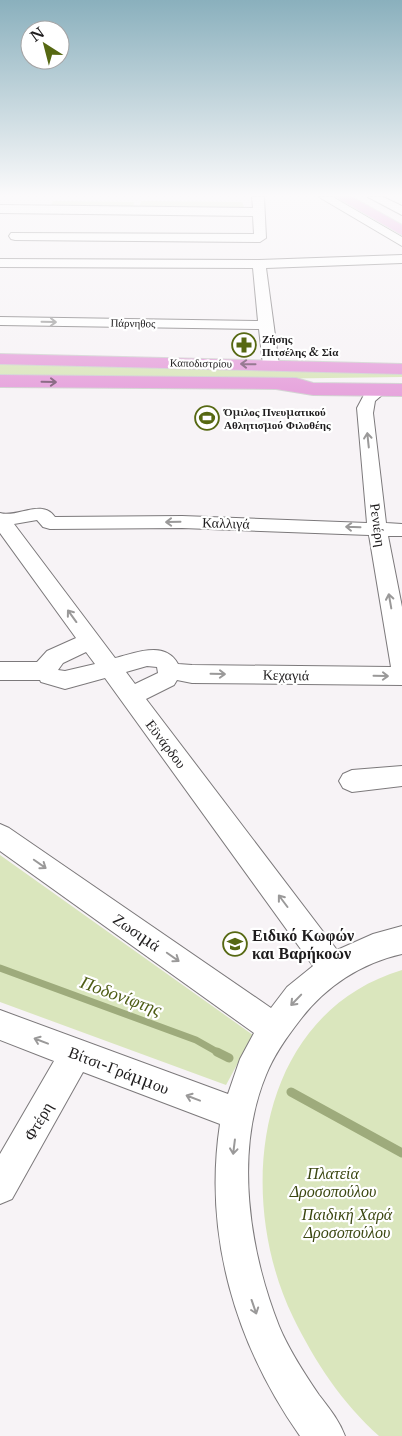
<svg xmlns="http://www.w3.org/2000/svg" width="402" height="1436" font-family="'Libre Baskerville',serif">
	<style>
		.green { fill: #dae6bd }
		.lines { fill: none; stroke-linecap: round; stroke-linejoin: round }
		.stream-far1 { stroke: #9eab7c; stroke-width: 7 }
		.stream { stroke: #9eab7c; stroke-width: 9 }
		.minor-casing { stroke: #7c797b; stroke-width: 2 }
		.major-casing { stroke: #d2d2d2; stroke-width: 2 }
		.minor { fill: #fff; fill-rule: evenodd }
		.major { fill: #e6a3dc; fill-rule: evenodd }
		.oneway { stroke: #9a9999 }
		.oneway2 { stroke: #82607c }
		.labels { text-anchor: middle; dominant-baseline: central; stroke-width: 4.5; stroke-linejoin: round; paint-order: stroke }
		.far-street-label { font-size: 11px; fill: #1e1c1d; stroke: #fff }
		.far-poi-label { font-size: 11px; font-weight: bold; fill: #1e1c1d; stroke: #fff; text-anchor: start }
		.street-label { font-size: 14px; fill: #1e1c1d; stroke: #fff }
		.near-street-label { font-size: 16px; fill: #1e1c1d; stroke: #fff }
		.near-poi-label { font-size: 16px; font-weight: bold; fill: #1e1c1d; stroke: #fff; text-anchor: start }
		.near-park-label { font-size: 16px; font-style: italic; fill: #3b4711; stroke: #fff }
		.near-water-label { font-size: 18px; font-style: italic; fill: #4f5e16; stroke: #fff }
	</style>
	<rect width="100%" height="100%" fill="#f7f3f6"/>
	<path class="green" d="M 53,201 L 134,202 L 133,208 L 50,207 Z
		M 141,201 L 242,202 L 245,209 L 139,208 Z
		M 0,363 L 402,372 L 402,377 L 180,380 L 0,378 Z
		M 0,855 L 253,1035 L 226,1085 L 0,1002 Z
		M 402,970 L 402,1436 L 379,1436 C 342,1403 315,1362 293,1317 C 234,1195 256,1014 402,970 Z"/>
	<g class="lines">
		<path class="stream-far1" d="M 0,968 L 196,1040 L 219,1053"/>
		<path class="stream" d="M 217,1052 L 229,1058
			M 291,1092 L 402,1153"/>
		<g class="minor-casing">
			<path id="minor" d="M 252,197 L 264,197 L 266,238 L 260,242 L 15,240 L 11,239 L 9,236 L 11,233 L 254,234 L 253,216 L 0,213 L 0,205 L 253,208 Z
				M 319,197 L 333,197 L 402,237 L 402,246 Z
				M 368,197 L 383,197 L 402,206 L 402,215 Z
				M 402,255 L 402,263 L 266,268 L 279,365 L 271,370 L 263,365 L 259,329 L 0,325 L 0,317 L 258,321 L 253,268 L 0,267 L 0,259 L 259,260 Z
				M 381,384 L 389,389 L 375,401 L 373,413 L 386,523 L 402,524 L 402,536 L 388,536 L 402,607 L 402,685 L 192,683 L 177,680 L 174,685 L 146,699 L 337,950 L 373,934 L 402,926 L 402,954 C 361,963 325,987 300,1020 C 286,1038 274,1055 266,1075 C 234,1152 249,1250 279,1326 C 289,1350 304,1373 319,1395 C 329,1408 339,1420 345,1436 L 300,1436 C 236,1345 203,1236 220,1124 L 83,1072 L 12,1199 L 0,1204 L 0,1154 L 54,1061 L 0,1040 L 0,1010 L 228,1094 L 240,1059 L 254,1033 L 0,851 L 0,824 L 9,828 L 271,1008 L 287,987 L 313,966 L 105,678 L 65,689 L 41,682 L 40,680 L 0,680 L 0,662 L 37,662 L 47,651 L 76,638 L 0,533 L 0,513 C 18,518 42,498 55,517 L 182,516 L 367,523 L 357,408 L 365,393 ZM 37,520 L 43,527 L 50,529 L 182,528 L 369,535 L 391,667 L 192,665 L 178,664 C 165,640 136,653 115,658 L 14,524 ZM 86,652 L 95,664 L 65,671 L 58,670 L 63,663 ZM 147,666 L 157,667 L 158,673 L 135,684 L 126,672 Z
				M 402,766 L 402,786 L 352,792 L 343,788 L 339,781 L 343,774 L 352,770 Z"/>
		</g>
		<g class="major-casing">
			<path id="major" d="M 336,197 L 352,197 L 402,225 L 402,235 Z
				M 0,354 L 402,364 L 402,374 L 0,364 Z
				M 0,375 L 296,378 L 313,383 L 402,384 L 402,396 L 313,395 L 276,389 L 0,387 Z"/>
		</g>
		<use href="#minor" class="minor"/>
		<use href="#major" class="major"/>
	</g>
	<defs><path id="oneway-shaft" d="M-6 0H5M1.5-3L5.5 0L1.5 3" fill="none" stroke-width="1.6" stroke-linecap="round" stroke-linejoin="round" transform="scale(1.25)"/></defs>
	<g class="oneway">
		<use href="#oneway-shaft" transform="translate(49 322) rotate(1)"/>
		<use href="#oneway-shaft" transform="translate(368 440) rotate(-96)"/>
		<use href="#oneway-shaft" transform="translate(173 522) rotate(179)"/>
		<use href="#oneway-shaft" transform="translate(353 527) rotate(-178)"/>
		<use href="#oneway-shaft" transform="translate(390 601) rotate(-100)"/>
		<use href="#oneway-shaft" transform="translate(72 616) rotate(-126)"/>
		<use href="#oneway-shaft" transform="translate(218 674) rotate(1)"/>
		<use href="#oneway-shaft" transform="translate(381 676) rotate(1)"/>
		<use href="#oneway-shaft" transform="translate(40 864) rotate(35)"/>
		<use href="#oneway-shaft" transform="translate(283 901) rotate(-127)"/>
		<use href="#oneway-shaft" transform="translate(173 957) rotate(35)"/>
		<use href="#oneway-shaft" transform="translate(296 1000) rotate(134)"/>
		<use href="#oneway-shaft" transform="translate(41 1041) rotate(-159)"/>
		<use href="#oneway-shaft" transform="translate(193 1098) rotate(-159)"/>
		<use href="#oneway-shaft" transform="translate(234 1147) rotate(97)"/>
		<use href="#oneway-shaft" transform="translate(254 1307) rotate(71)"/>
	</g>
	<g class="oneway2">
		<use href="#oneway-shaft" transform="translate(248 364) rotate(-179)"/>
		<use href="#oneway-shaft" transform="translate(49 382) rotate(1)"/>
	</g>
	<linearGradient id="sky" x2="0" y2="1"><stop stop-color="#8ab0bd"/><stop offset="0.49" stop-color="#fbfafb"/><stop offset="1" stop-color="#fbfafb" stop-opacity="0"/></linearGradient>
	<rect width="402" height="398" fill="url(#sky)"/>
	<defs>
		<g id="pharmacy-ring" transform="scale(1.25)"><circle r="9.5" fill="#fff" stroke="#566812" stroke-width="1.5"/><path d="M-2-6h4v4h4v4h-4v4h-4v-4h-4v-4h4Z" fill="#566812"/></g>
		<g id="stadium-ring" transform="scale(1.25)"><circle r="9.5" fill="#fff" stroke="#566812" stroke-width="1.5"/><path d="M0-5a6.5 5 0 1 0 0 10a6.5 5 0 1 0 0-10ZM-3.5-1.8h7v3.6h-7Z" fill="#566812"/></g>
		<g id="school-ring" transform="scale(1.25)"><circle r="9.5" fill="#fff" stroke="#566812" stroke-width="1.5"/><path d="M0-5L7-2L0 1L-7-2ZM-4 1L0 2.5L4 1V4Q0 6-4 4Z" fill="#566812"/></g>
	</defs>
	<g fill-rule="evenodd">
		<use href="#pharmacy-ring" x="244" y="345"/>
		<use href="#stadium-ring" x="207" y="418"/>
		<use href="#school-ring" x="235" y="944"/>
	</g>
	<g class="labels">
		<g class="far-street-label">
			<text transform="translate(133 323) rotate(1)">Πάρνηθος</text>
			<text transform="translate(201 363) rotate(1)">Καποδιστρίου</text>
		</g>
		<g class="far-poi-label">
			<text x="262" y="339">Ζήσης<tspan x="262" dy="13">Πιτσέλης &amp; Σία</tspan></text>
			<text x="224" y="412">Όμιλος Πνευματικού<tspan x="224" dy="13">Αθλητισμού Φιλοθέης</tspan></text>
		</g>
		<g class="street-label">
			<text transform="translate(226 523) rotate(2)">Καλλιγά</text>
			<text transform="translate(378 525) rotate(82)">Ρενιέρη</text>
			<text transform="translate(286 675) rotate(1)">Κεχαγιά</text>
			<text transform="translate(166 744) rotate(53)">Εϋνάρδου</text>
		</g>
		<g class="near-street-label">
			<text transform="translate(137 932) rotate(35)">Ζωσιμά</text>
			<text transform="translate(119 1070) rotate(21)">Βίτσι-Γράμμου</text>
			<text transform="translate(38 1121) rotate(-60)">Φτέρη</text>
		</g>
		<g class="near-poi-label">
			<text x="252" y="935">Ειδικό Κωφών<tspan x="252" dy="18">και Βαρήκοων</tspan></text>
		</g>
		<g class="near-park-label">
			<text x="333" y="1173">Πλατεία<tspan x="333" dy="18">Δροσοπούλου</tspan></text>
			<text x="347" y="1214">Παιδική Χαρά<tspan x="347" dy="18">Δροσοπούλου</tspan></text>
		</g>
		<g class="near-water-label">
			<text transform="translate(121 996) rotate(20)">Ποδονίφτης</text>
		</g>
	</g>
	<g transform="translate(45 45) rotate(324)"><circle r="24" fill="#ffffff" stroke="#a5a4a5"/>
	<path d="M0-4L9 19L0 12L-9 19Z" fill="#566812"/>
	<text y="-8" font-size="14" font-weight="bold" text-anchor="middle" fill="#1e1c1d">N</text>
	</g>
</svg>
